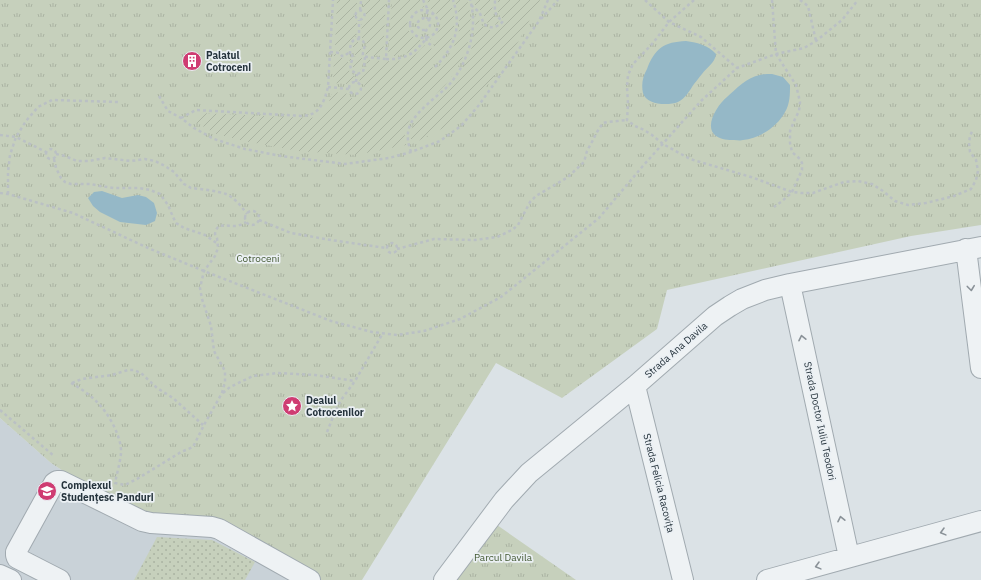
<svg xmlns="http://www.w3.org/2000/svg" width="981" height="580" font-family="'IBM Plex Sans',sans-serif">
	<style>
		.built { fill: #c9d2d8 }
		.grass { fill: url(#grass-dots) }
		.park { fill: url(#park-tufts) }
		.garden { fill: url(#garden-furrows) }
		.water { fill: #95b8c7 }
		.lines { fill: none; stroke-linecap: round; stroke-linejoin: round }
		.minor-casing { stroke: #a1aab0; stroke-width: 22 }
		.path { stroke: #bac0c4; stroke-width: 2.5; stroke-dasharray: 3 3; stroke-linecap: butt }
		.minor { stroke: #eef2f4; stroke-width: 20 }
		.oneway { stroke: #8a9298 }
		.labels { text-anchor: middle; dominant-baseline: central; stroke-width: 3.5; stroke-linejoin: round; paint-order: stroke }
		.poi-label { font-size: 10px; font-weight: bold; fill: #25333c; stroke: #ebf0f4; text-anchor: start }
		.park-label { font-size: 10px; fill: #425832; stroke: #ebf0f4 }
		.street-label { font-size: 10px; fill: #25333c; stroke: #ebf0f4 }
	</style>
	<defs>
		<pattern id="grass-dots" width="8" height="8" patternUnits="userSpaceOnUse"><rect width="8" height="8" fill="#c6d0bc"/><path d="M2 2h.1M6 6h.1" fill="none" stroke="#aab3a2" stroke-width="1.8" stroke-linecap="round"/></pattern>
		<pattern id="park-tufts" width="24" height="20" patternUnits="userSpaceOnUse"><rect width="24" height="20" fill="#c6d0bc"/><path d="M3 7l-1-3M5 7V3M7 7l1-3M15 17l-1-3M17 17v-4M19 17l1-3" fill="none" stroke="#aab3a2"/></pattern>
		<pattern id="garden-furrows" width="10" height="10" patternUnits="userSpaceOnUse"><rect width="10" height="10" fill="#c6d0bc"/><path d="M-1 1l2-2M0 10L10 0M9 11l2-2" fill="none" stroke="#aab3a2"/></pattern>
	</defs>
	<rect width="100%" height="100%" fill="#dbe2e6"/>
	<path class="built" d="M 0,418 L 51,463 L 138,520 L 224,527 L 313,580 L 0,580 Z"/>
	<path class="grass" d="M 157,537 L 212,540 L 255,562 L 245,580 L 134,580 Z"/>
	<path class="park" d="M 0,0 L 981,0 L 981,225 L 911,236 L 667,290 L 657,329 L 562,398 L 496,363 L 362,580 L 313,580 L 224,527 L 138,520 L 51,463 L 0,418 Z
		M 497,525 L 576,580 L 455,580 Z"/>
	<path class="garden" d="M 337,0 L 355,0 L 358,4 L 358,8 C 353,12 352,17 357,21 L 356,36 C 349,40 348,44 348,52 L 346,53 L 344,53 L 341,51 L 336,50 L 335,48 Z
		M 368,0 L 386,0 L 383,56 L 366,55 L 365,53 C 367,45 369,43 361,37 L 362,21 C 367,18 368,13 363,9 L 363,4 Z
		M 392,0 L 420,0 L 424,7 C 420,8 416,9 412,12 C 403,22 408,38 421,40 C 414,52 402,57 388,56 Z
		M 427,0 L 450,0 C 459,28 454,46 432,65 L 433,69 L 436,69 C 458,49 465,28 455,0 L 467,0 C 477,28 465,63 445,85 C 429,102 398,118 406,145 L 356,155 L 298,151 L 244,141 L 216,134 L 196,122 L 195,116 L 199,113 L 311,118 C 314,117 317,117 320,115 C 327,110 330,100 332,92 L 346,93 C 356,109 375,89 359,80 L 359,76 L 362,75 L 366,72 L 367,60 C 391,61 408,66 425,45 L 427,45 L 432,49 L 435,45 L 430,40 C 439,34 445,22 436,13 C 434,11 432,11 430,9 C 429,7 428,3 427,0 Z
		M 472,0 L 493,0 C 492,9 491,17 499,22 L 495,25 C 492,25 490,25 488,23 C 485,21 485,17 483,14 C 480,8 474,6 472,0 Z
		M 498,0 L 540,0 L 518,42 L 490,82 L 455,122 L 412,144 C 404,118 437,104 451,86 C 468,65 478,40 475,12 C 478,16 479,20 481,24 C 489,35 500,30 506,21 C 504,19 502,18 501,17 C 496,13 498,6 498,0 Z
		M 356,41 L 361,43 C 363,47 361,48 360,52 C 360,58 361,54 362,59 C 364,65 362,71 355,71 C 348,63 360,60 353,52 L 353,44 Z
		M 334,54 L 339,55 L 340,58 L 346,58 L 349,56 L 351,57 L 351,60 L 348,61 C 348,67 348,72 354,75 L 353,80 L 351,81 L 347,84 L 333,83 Z"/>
	<path class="water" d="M 686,41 C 698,43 708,45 716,54 C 715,63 707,67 702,74 C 699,77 697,81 694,84 C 690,90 685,99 678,102 C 668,106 646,105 643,93 C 641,84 643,76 647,69 C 655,48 664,42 686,41 Z
		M 772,74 L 783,77 L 790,85 C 790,94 790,104 785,112 C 778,126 759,139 743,140 C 740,141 737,140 734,140 C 728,140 722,140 716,136 C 703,127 718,104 727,97 C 736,89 747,77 760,75 C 764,74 768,74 772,74 Z
		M 102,191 L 122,198 L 138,195 L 146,197 L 154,203 L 157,213 L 155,221 L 146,225 L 120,222 L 100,212 L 93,206 L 88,198 L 94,192 Z"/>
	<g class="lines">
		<g class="minor-casing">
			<path id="minor" d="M 966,249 L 981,368
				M 790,284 L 849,557
				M 635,386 L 683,580
				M 0,575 L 11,580
				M 60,580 L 17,558 L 16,555 L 16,552 L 54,483 L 57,481 L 61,481 L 142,521 L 151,523 L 212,527 L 219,529 L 310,580
				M 444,580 L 504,500 L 529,473 L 635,386 L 715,316 L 730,306 L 742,299 L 765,290 L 790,284 L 981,247
				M 767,580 L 981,521"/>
		</g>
		<path class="path" d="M 423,0 L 427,8 L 427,19
			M 645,0 L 669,22 L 701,37 L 737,68
			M 694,0 L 669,22 L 653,43 L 633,64 L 628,75 L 627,87 L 628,104 L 627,120 L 635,126 L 644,130 L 652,135 L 663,144 L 690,159 L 751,177 L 792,192 L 801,193 L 813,193 L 844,182 L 858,181 L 872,184 L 883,191 L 895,201 L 908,205 L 926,203 L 954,196 L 971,189 L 976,180 L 978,171 L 976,160 L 970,152 L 969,143 L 970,136 L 973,129
			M 772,0 L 776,54 L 796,85 L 800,102 L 799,111 L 795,119 L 790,131 L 790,143 L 792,152 L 800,159 L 802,163 L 802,170 L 792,192 L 789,195 L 781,202 L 774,207
			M 800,0 L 808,6 L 816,41
			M 471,5 C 474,8 477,10 479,12 C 481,15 482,19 483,22 C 488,30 498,28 503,21 C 493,15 495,10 495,0
			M 360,10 L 361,1
			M410 24a14 14 0 1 1 28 0a14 14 0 1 1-28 0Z
			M355.5 15a4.5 4.5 0 1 1 9 0a4.5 4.5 0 1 1-9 0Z
			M 541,19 L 558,0
			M 429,20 L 433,13
			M 426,38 L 427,42 L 432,46
			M 359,39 L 359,20
			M 330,52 L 340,53 L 342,56 L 345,56 C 347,53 349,53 352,55 L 353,58 C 351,63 349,66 352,71 L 357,74 L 363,72 L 364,67 L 365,57
			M 350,54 C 350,51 350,47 351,44 C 353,38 362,37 364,43 C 366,47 362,52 363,56 L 367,57 L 386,59 L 389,0
			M 386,59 C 400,60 413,56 422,43 C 424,42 425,40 426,38 C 426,36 426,33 426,31 C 428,26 432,28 429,20 C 424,17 421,18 418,22 L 418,27 L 421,30 L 426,30
			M 435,67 C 455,47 462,27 453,0
			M349 88a6 6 0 1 1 12 0a6 6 0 1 1-12 0Z
			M 356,82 L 357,74
			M 328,87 L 349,89
			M 159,96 L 168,111 L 181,118 L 194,128 L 214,139 L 245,149 L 281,156 L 345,164 L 389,158 L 411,152 L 440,141 L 461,126 L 479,105 L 539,21 L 548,0
			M 181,118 L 196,110 L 303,116 C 320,115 324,102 328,87 L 333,0
			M 0,135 L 16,137 L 46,152
			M46 154a5 5 0 1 1 10 0a5 5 0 1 1-10 0Z
			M 411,152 C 408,143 406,135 410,125 C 416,112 435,98 446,88 C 467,67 479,29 470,0
			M 56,154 L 65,156 L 77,161 L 89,161 L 105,158 L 131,161 L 145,159 L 155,161 L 165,166 L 174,172 L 184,184 L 191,188 C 201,189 217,191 226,194 C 235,198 241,206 247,214
			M 54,159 L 56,168 L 61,178 L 65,182 L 71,184 L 91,184 L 100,186 L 114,188 L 139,188 L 150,190 L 160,194 L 168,205 L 173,217 L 176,223 L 184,228 L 205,235 L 218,244
			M 0,193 L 8,194 L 73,213 L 148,248 L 204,271 L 331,321 L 372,332 L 397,335 L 424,331 L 460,319 L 501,297 L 599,218 L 642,167 L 701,101 L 737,68 L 776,54 L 804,48 L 816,41 L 842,20 L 858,0
			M 8,194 L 8,172 L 10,155 L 16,137 L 26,121 L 38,107 L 52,100 L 119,102
			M245 218a7 7 0 1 1 14 0a7 7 0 1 1-14 0Z
			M 259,220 L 291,233 L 331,240 L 386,248
			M387 248a5 5 0 1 1 10 0a5 5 0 1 1-10 0Z
			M 397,249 L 434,239 L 475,240 L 497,237 L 512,230 L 518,225 L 530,202 L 536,196 L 568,177 L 584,162 L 587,151 L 593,140 L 597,132 L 603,123 L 608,122 L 627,120
			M 71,383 C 80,388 89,394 96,401 C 108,412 122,437 121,453 C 120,463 117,473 115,483 L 125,485 L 137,479 L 181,452 L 193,447 L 204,425 L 222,393 L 225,382 L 225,371 L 214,351 L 211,326 L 202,299 L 200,288 L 204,271 L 215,256 L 218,248 L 217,238 L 215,234 C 217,221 227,227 237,226 C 240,225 243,224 246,222
			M 72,383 L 82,379 L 112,375 L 128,370 L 134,370 L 141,373 L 157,388 L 173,398 L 203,425
			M 223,393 L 230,387 L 253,376 L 278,373 L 315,375 L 355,381
			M 0,410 L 54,456
			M 327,432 L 335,412 L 341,400 L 355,381 L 383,333"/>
		<use href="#minor" class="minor"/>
	</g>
	<defs><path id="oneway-chevron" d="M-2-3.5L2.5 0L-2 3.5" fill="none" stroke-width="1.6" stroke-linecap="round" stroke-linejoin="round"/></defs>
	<g class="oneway">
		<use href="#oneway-chevron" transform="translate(971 288) rotate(83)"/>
		<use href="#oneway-chevron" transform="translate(802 338) rotate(-102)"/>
		<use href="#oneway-chevron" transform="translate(841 519) rotate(-102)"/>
		<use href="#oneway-chevron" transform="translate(943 532) rotate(165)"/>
		<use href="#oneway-chevron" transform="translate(818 566) rotate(165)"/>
	</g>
	<defs>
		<g id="building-disc" transform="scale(1)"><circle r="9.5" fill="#cf3c72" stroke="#ebf0f4"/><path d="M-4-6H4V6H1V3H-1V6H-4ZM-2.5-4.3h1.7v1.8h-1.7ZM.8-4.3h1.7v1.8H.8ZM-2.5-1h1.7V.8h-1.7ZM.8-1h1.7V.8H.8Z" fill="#fff"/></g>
		<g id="sight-disc" transform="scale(1)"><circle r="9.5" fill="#cf3c72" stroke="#ebf0f4"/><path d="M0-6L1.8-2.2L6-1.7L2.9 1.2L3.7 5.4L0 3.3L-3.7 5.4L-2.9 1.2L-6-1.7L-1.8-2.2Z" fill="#fff"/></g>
		<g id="university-disc" transform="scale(1)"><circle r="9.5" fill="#cf3c72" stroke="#ebf0f4"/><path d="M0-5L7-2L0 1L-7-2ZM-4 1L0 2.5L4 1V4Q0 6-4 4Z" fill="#fff"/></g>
	</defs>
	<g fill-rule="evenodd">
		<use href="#building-disc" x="192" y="61"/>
		<use href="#sight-disc" x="292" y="406"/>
		<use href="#university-disc" x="47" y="491"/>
	</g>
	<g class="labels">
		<g class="poi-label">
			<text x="206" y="55">Palatul<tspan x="206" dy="12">Cotroceni</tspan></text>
			<text x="306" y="400">Dealul<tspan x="306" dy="12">Cotrocenilor</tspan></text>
			<text x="61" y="485">Complexul<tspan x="61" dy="12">Studențesc Panduri</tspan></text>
		</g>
		<g class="park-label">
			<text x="258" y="258">Cotroceni</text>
			<text x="503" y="557">Parcul Davila</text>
		</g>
		<g class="street-label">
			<text transform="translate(676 350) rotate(-41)">Strada Ana Davila</text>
			<text transform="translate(820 421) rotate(78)">Strada Doctor Iuliu Teodori</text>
			<text transform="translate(659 483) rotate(76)">Strada Felicia Racovița</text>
		</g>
	</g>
</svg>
